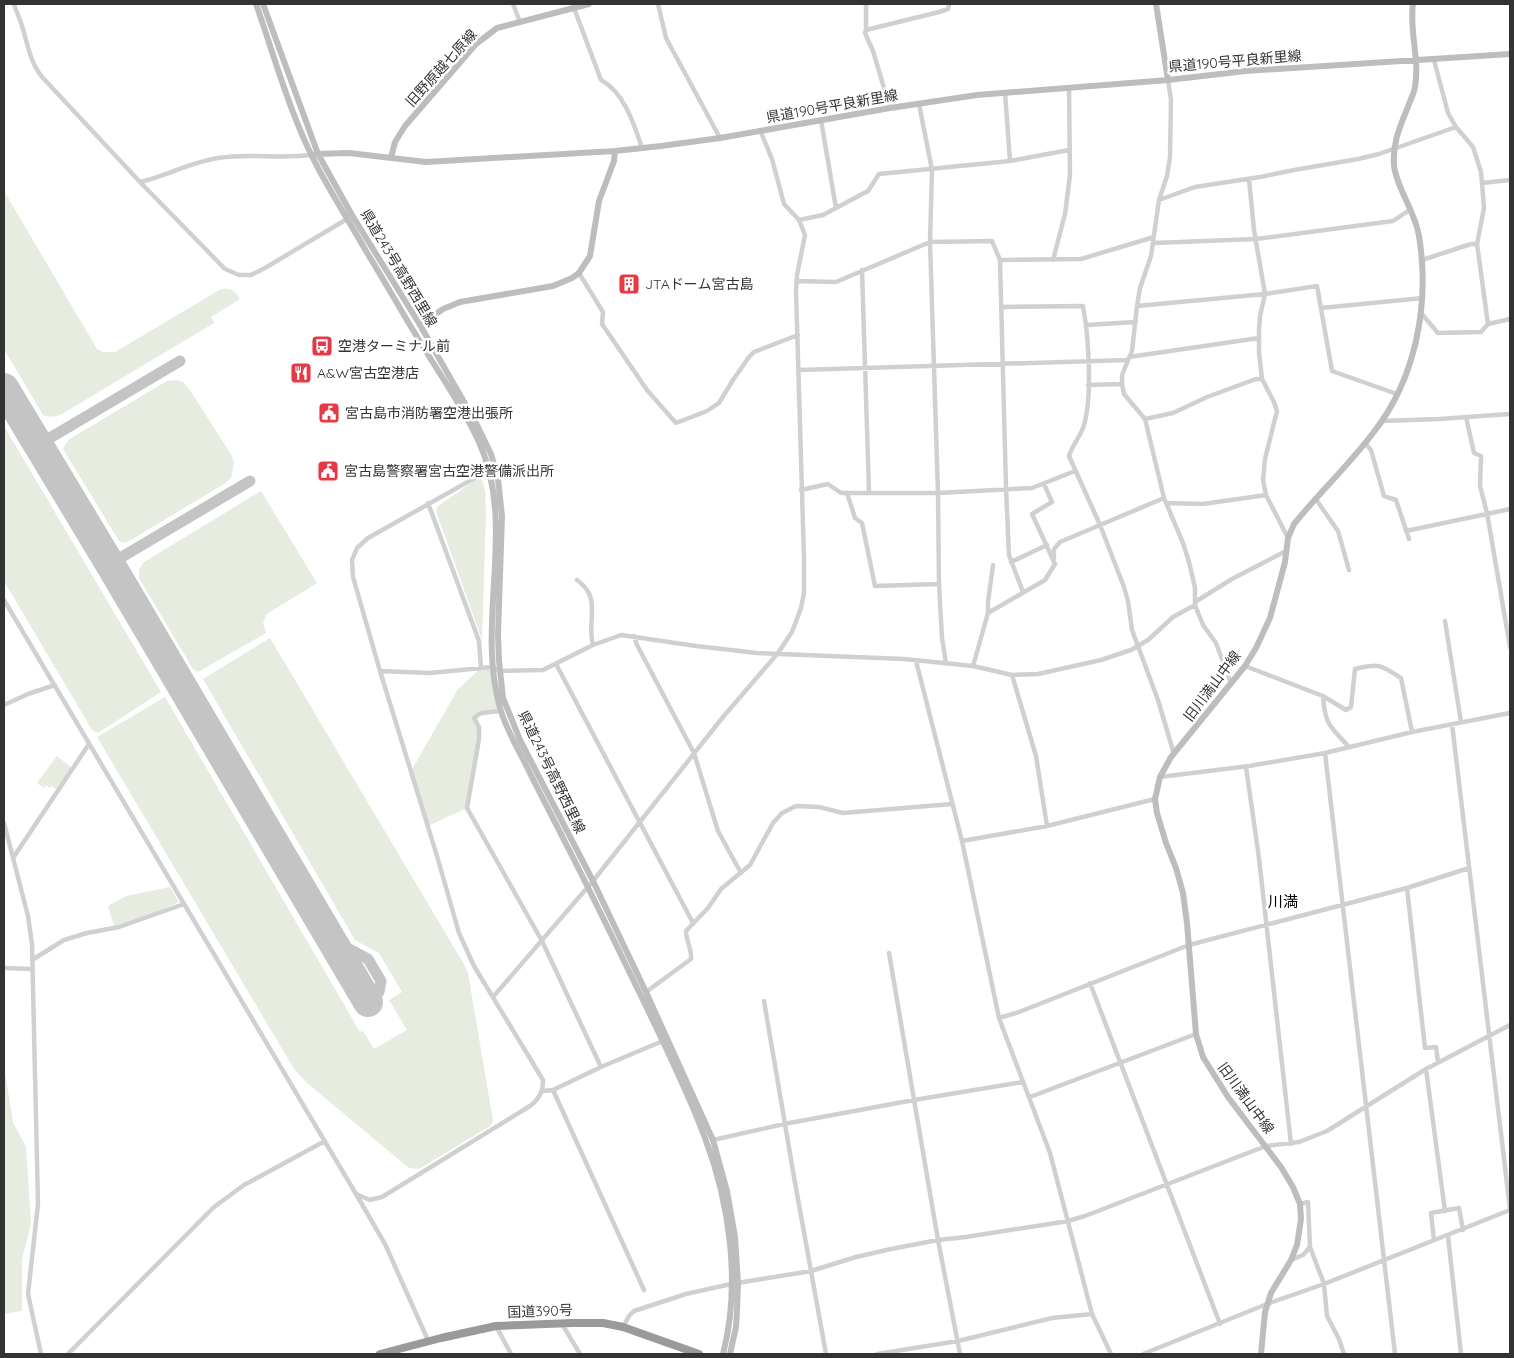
<svg xmlns="http://www.w3.org/2000/svg" width="1514" height="1358" font-family="Quicksand,'Noto Sans JP',sans-serif">
	<style>
		.green { fill: #e6ecdf }
		.lines { fill: none; stroke-linecap: round; stroke-linejoin: round }
		.taxiway { stroke: #c4c4c4; stroke-width: 11 }
		.runway { stroke: #c4c4c4; stroke-width: 30 }
		.street { stroke: #d0d0d0; stroke-width: 4.5 }
		.secondary { stroke: #bdbdbd; stroke-width: 6 }
		.highway { stroke: #9a9a9a; stroke-width: 8 }
		.labels { text-anchor: middle; dominant-baseline: central; stroke-width: 5; stroke-linejoin: round; paint-order: stroke }
		.street-label { font-size: 14px; fill: #333; stroke: #fff }
		.poi-label { font-size: 14px; fill: #333; stroke: #fff; text-anchor: start }
		.neighbourhood-label { font-size: 15px; fill: #000; stroke: #fff }
	</style>
	<rect width="100%" height="100%" fill="#fff"/>
	<path class="green" d="M 4,191 L 97,349 L 103,352 L 115,352 L 221,289 C 231,288 235,290 240,299 L 211,317 L 214,323 L 62,414 C 55,417 50,418 43,415 L 4,349 Z
		M 175,380 L 183,382 L 190,390 L 232,456 L 234,462 L 231,478 L 224,484 L 131,540 L 125,543 L 119,541 L 63,449 L 68,440 L 167,381 Z
		M 4,426 L 161,692 L 98,733 L 92,730 L 4,581 Z
		M 481,476 L 486,494 L 485,496 L 486,512 L 482,640 L 436,511 L 437,507 Z
		M 261,491 L 317,583 L 267,614 L 263,623 L 266,633 L 198,672 L 193,669 L 142,583 L 139,578 L 139,570 L 144,562 Z
		M 270,638 L 465,966 L 468,973 L 493,1121 L 490,1126 L 419,1169 L 409,1168 L 307,1083 L 294,1069 L 97,737 L 165,697 L 360,1032 L 363,1031 L 374,1049 L 407,1030 L 389,1000 L 402,992 L 379,953 L 355,940 L 203,679 Z
		M 492,667 L 500,711 L 481,713 L 474,718 L 479,727 L 467,808 L 428,826 L 411,771 L 458,689 L 481,668 Z
		M 57,756 L 72,768 L 56,789 L 52,786 L 50,788 L 46,785 L 44,788 L 37,783 Z
		M 170,887 L 179,902 L 145,917 L 114,926 L 108,906 L 126,896 Z
		M 4,1066 L 13,1122 L 26,1147 L 31,1223 L 22,1260 L 22,1311 L 4,1314 Z"/>
	<g class="lines">
		<path class="taxiway" d="M 38,445 L 180,361
			M 110,564 L 250,481
			M 331,939 L 368,959 L 381,981 L 379,992 L 371,997 L 362,991"/>
		<path class="runway" d="M 4,388 L 110,564 L 368,1002"/>
		<path class="street" d="M 14,4 C 16,11 20,19 22,26 C 28,45 30,63 43,78 L 140,182 L 225,269 L 239,275 L 251,275 L 265,268 L 347,219
			M 513,4 L 520,22
			M 658,4 L 666,38 L 720,138
			M 866,4 L 866,30 L 865,33 L 873,51 L 890,108
			M 574,8 L 601,80 C 624,92 634,124 642,148
			M 866,30 L 939,12 L 948,9 L 949,4
			M 1434,60 L 1448,113 L 1456,127 L 1473,147 L 1481,172 L 1484,208 L 1477,244 L 1488,324 L 1510,319
			M 1168,80 L 1171,100 L 1170,157 L 1167,176 L 1159,200 L 1151,256 L 1140,288 L 1137,306 L 1132,351 L 1122,375 L 1122,384 L 1124,394 L 1145,419 L 1164,498 L 1183,543 L 1189,562 L 1195,588 L 1195,605 L 1203,625 L 1216,643 L 1231,683
			M 1005,93 L 1010,161
			M 919,104 L 932,170 L 930,242 L 938,493 L 939,584 L 942,638 L 946,663
			M 1249,179 L 1254,230 L 1265,294 L 1260,316 L 1259,330 L 1259,353 L 1262,379 L 1274,402 L 1277,411 L 1265,459 L 1263,480 L 1266,495 L 1288,538
			M 140,182 C 166,176 191,162 218,158 C 249,153 280,159 311,155
			M 1482,183 L 1510,180
			M 1159,200 L 1195,187 L 1260,177 L 1294,170 L 1358,159 L 1379,154 L 1456,127
			M 836,208 L 868,191 L 879,174 L 1010,161 L 1069,150
			M 799,220 L 823,215 L 836,208 L 821,120
			M 1154,243 L 1256,239 L 1393,221 L 1411,209
			M 1000,260 L 1081,259 L 1154,237
			M 1053,260 L 1065,214 L 1070,175 L 1069,88
			M 1422,260 L 1471,244 L 1477,244
			M 862,270 L 869,492
			M 579,273 L 603,312 L 602,324 L 647,390 L 676,423 L 707,411 L 719,403 L 733,380 L 749,357 L 754,352 L 798,335
			M 797,281 L 836,282 L 930,242 L 992,241 L 1000,260 L 1006,488 L 1009,555 L 1023,592
			M 1137,306 L 1265,294 L 1317,286 L 1332,371 L 1397,394
			M 1001,307 L 1083,306 L 1086,325
			M 1321,308 L 1423,298
			M 1421,313 L 1438,333 L 1481,332 L 1488,324
			M 1136,322 L 1086,325 C 1089,353 1092,402 1083,428 C 1079,438 1072,446 1069,456 L 1100,525 L 1124,587 L 1128,601 L 1132,630 L 1158,700 L 1174,754
			M 1129,357 L 1259,338
			M 799,370 L 1128,360
			M 1088,385 L 1122,384
			M 1466,417 L 1474,453 L 1481,456 L 1480,486 L 1487,513 L 1510,647
			M 1145,419 L 1173,413 L 1207,397 L 1256,379 L 1262,379
			M 1382,421 L 1439,419 L 1510,414
			M 1365,443 L 1371,450 L 1384,496 L 1396,500 L 1409,539
			M 801,490 L 828,484 L 841,493 L 938,493 L 1032,488 L 1075,471
			M 847,493 L 855,518 L 862,523 L 875,586 L 939,584
			M 1315,498 L 1338,531 L 1349,570
			M 428,503 L 479,641 L 481,668
			M 1167,503 L 1203,504 L 1266,495
			M 1406,531 L 1510,509
			M 1054,558 L 1054,549 L 1060,542 L 1164,498
			M 1011,562 L 1047,545
			M 577,580 C 603,599 586,619 593,645
			M 4,600 L 356,1194 L 385,1244 L 427,1338 L 431,1341
			M 1195,602 L 1232,579 L 1286,551
			M 988,613 L 1045,580 L 1055,564 L 1032,514 L 1052,502 L 1044,484
			M 1445,621 L 1461,722
			M 634,636 L 637,645 L 694,753 L 718,831 L 741,873
			M 916,661 L 962,841 L 999,1018 L 1050,1153 L 1092,1314 L 1111,1354
			M 556,664 L 693,923
			M 973,666 L 988,613 L 988,602 L 993,565
			M 1245,666 L 1323,696 L 1346,710 L 1351,707 L 1355,669 C 1380,663 1381,665 1401,678 L 1412,732
			M 380,671 L 430,673 L 492,667 L 499,671 L 543,670 L 593,645 L 621,635 L 696,646 L 757,653 L 904,659 L 973,666 L 1012,675 L 1038,674 L 1101,660 L 1131,650 L 1148,640 L 1173,617 L 1195,605
			M 1012,675 L 1036,756 L 1047,826
			M 1323,696 C 1325,725 1330,726 1348,746
			M 4,705 L 28,694 L 55,685
			M 500,711 L 481,713 L 474,718 L 479,727 L 479,739 L 467,808 L 542,941 L 601,1067
			M 1452,724 L 1510,1209
			M 1325,753 L 1395,1354
			M 1246,767 L 1259,858 L 1291,1144
			M 1160,777 L 1249,766 L 1325,753 L 1412,732 L 1510,713
			M 4,823 L 28,916 L 32,944 L 38,1204 L 28,1294 L 41,1354
			M 962,841 L 1047,826 L 1155,799
			M 13,858 L 89,744
			M 1407,888 L 1425,1048 L 1436,1047 L 1438,1062
			M 889,953 L 938,1240 L 960,1354
			M 32,960 L 64,940 L 87,933 L 119,927 L 184,904
			M 4,968 L 32,969
			M 1090,983 L 1220,1324
			M 646,992 L 691,959 C 692,949 686,941 686,931 L 708,908 L 721,889 L 750,865 L 773,823 L 782,813 L 796,806 L 819,807 L 843,813 L 952,804
			M 493,997 L 593,881 L 723,717 L 778,653 L 792,632 L 801,608 L 804,593 L 804,559 L 796,291 L 797,275 L 805,235 L 799,220 L 784,204 L 772,159 L 760,130
			M 764,1001 L 794,1177 L 826,1354
			M 999,1018 L 1019,1012 L 1189,945 L 1407,888 L 1469,868
			M 1426,1069 L 1445,1211
			M 553,1090 L 644,1290
			M 543,1091 L 553,1090 L 601,1067 L 665,1040
			M 1030,1097 L 1196,1034
			M 713,1140 L 784,1124 L 914,1100 L 1023,1082
			M 356,1194 L 370,1200 L 382,1197 L 530,1106 C 539,1099 543,1092 543,1080 L 474,966 L 459,933 L 437,856 L 380,671 L 353,577 L 352,560 L 357,548 L 368,538 L 489,470
			M 1300,1204 L 1308,1202 L 1310,1247 L 1324,1284 L 1327,1316 L 1339,1339 L 1344,1354
			M 1448,1236 L 1461,1354
			M 1434,1240 L 1431,1213 L 1459,1208 L 1463,1230
			M 1291,1260 L 1303,1255 L 1310,1247
			M 562,1324 L 580,1354
			M 496,1326 L 511,1354
			M 623,1327 L 629,1316 L 634,1311 L 686,1294 L 731,1284 L 811,1271 L 856,1257 L 891,1249 L 938,1240 L 966,1237 L 1068,1221 L 1085,1216 L 1266,1146 L 1299,1142 L 1327,1131 L 1426,1069 L 1510,1025
			M 68,1354 L 214,1207 L 244,1185 L 325,1141
			M 877,1354 L 958,1341 L 1052,1318 L 1092,1314
			M 1143,1354 L 1267,1304 L 1324,1284 L 1510,1210"/>
		<path class="secondary" d="M 256,4 C 275,58 291,118 318,168 C 333,196 350,223 366,251 C 385,282 403,314 422,345 C 441,376 463,407 478,440 C 518,525 475,620 500,708 C 505,726 515,744 524,761 C 537,788 551,814 564,840 C 592,894 618,949 645,1004 C 666,1048 688,1092 705,1138 C 730,1204 741,1285 723,1354
			M 263,4 L 318,154 L 352,215 L 420,325 L 476,423 L 491,454 L 498,479 L 502,516 L 498,634 L 499,661 L 503,698 L 520,740 L 593,881 L 646,992 L 713,1140 L 727,1191 L 735,1237 L 738,1283 L 737,1311 L 736,1327 L 730,1354
			M 1156,4 L 1168,80
			M 316,154 L 349,153 L 426,162 L 615,151 L 661,146 L 720,138 L 890,108 L 977,95 L 1168,80 L 1246,71 L 1510,54
			M 391,158 L 395,142 L 405,126 L 476,44 L 497,28 L 589,4
			M 420,325 L 443,309 L 460,302 L 553,286 L 572,278 L 579,273 L 590,256 L 599,201 L 614,161 L 615,151
			M 1261,1354 L 1265,1312 L 1271,1293 L 1291,1260 L 1297,1245 L 1301,1219 L 1300,1204 L 1293,1187 L 1281,1167 L 1228,1097 L 1203,1057 L 1196,1034 L 1187,923 L 1183,893 L 1176,868 L 1166,843 L 1157,813 L 1155,799 L 1160,777 L 1171,757 L 1245,666 L 1256,648 L 1270,618 L 1285,562 L 1288,538 L 1294,524 C 1319,493 1349,465 1373,433 C 1416,379 1430,304 1419,236 C 1415,211 1397,189 1394,166 C 1392,142 1401,125 1409,104 C 1411,99 1414,93 1415,87 C 1420,59 1409,31 1413,4"/>
		<path class="highway" d="M 380,1354 L 441,1338 L 496,1326 L 572,1323 L 603,1323 L 623,1327 L 699,1354"/>
	</g>
	<defs>
		<g id="building-square" transform="scale(1.125)"><rect x="-9" y="-9" width="18" height="18" rx="4" fill="#e63946" stroke="#fff"/><path d="M-4-6H4V6H1V3H-1V6H-4ZM-2.5-4.3h1.7v1.8h-1.7ZM.8-4.3h1.7v1.8H.8ZM-2.5-1h1.7V.8h-1.7ZM.8-1h1.7V.8H.8Z" fill="#fff"/></g>
		<g id="bus-square" transform="scale(1.125)"><rect x="-9" y="-9" width="18" height="18" rx="4" fill="#e63946" stroke="#fff"/><path d="M-5-6H5V4H4V6H2V4H-2V6H-4V4H-5ZM-3.5-4V0h7V-4ZM-3.5 1.2v1.5H-2V1.2ZM2 1.2v1.5H3.5V1.2Z" fill="#fff"/></g>
		<g id="restaurant-square" transform="scale(1.125)"><rect x="-9" y="-9" width="18" height="18" rx="4" fill="#e63946" stroke="#fff"/><path d="M-5-6h1v4h1v-4h1v4h1v-4h1v5L-1.5 .5V6h-2V.5L-5-1ZM5-6V6H3V1.5H1.5Q1.5-4 5-6Z" fill="#fff"/></g>
		<g id="civic-square" transform="scale(1.125)"><rect x="-9" y="-9" width="18" height="18" rx="4" fill="#e63946" stroke="#fff"/><path d="M-.6-6.5H3V-4.5H.6V-3L4-1V1h2V6H-6V1h2V-1L-.6-3ZM-1.2 2.5V6h2.4V2.5Z" fill="#fff"/></g>
	</defs>
	<g fill-rule="evenodd">
		<use href="#building-square" x="629" y="284"/>
		<use href="#bus-square" x="322" y="346"/>
		<use href="#restaurant-square" x="301" y="373"/>
		<use href="#civic-square" x="329" y="413"/>
		<use href="#civic-square" x="328" y="471"/>
	</g>
	<g class="labels">
		<g class="street-label">
			<text transform="translate(1235 61) rotate(-5)">県道190号平良新里線</text>
			<text transform="translate(441 68) rotate(-48)">旧野原越七原線</text>
			<text transform="translate(832 106) rotate(-10)">県道190号平良新里線</text>
			<text transform="translate(399 268) rotate(59)">県道243号高野西里線</text>
			<text transform="translate(1212 686) rotate(-53)">旧川満山中線</text>
			<text transform="translate(552 772) rotate(64)">県道243号高野西里線</text>
			<text transform="translate(1246 1098) rotate(54)">旧川満山中線</text>
			<text transform="translate(540 1311) rotate(-2)">国道390号</text>
		</g>
		<g class="poi-label">
			<text x="645" y="284">JTAドーム宮古島</text>
			<text x="338" y="346">空港ターミナル前</text>
			<text x="317" y="373">A&amp;W宮古空港店</text>
			<text x="345" y="413">宮古島市消防署空港出張所</text>
			<text x="344" y="471">宮古島警察署宮古空港警備派出所</text>
		</g>
		<g class="neighbourhood-label">
			<text x="1283" y="901">川満</text>
		</g>
	</g>
	<rect width="1514" height="1358" fill="none" stroke="#333333" stroke-width="10"/>
</svg>
